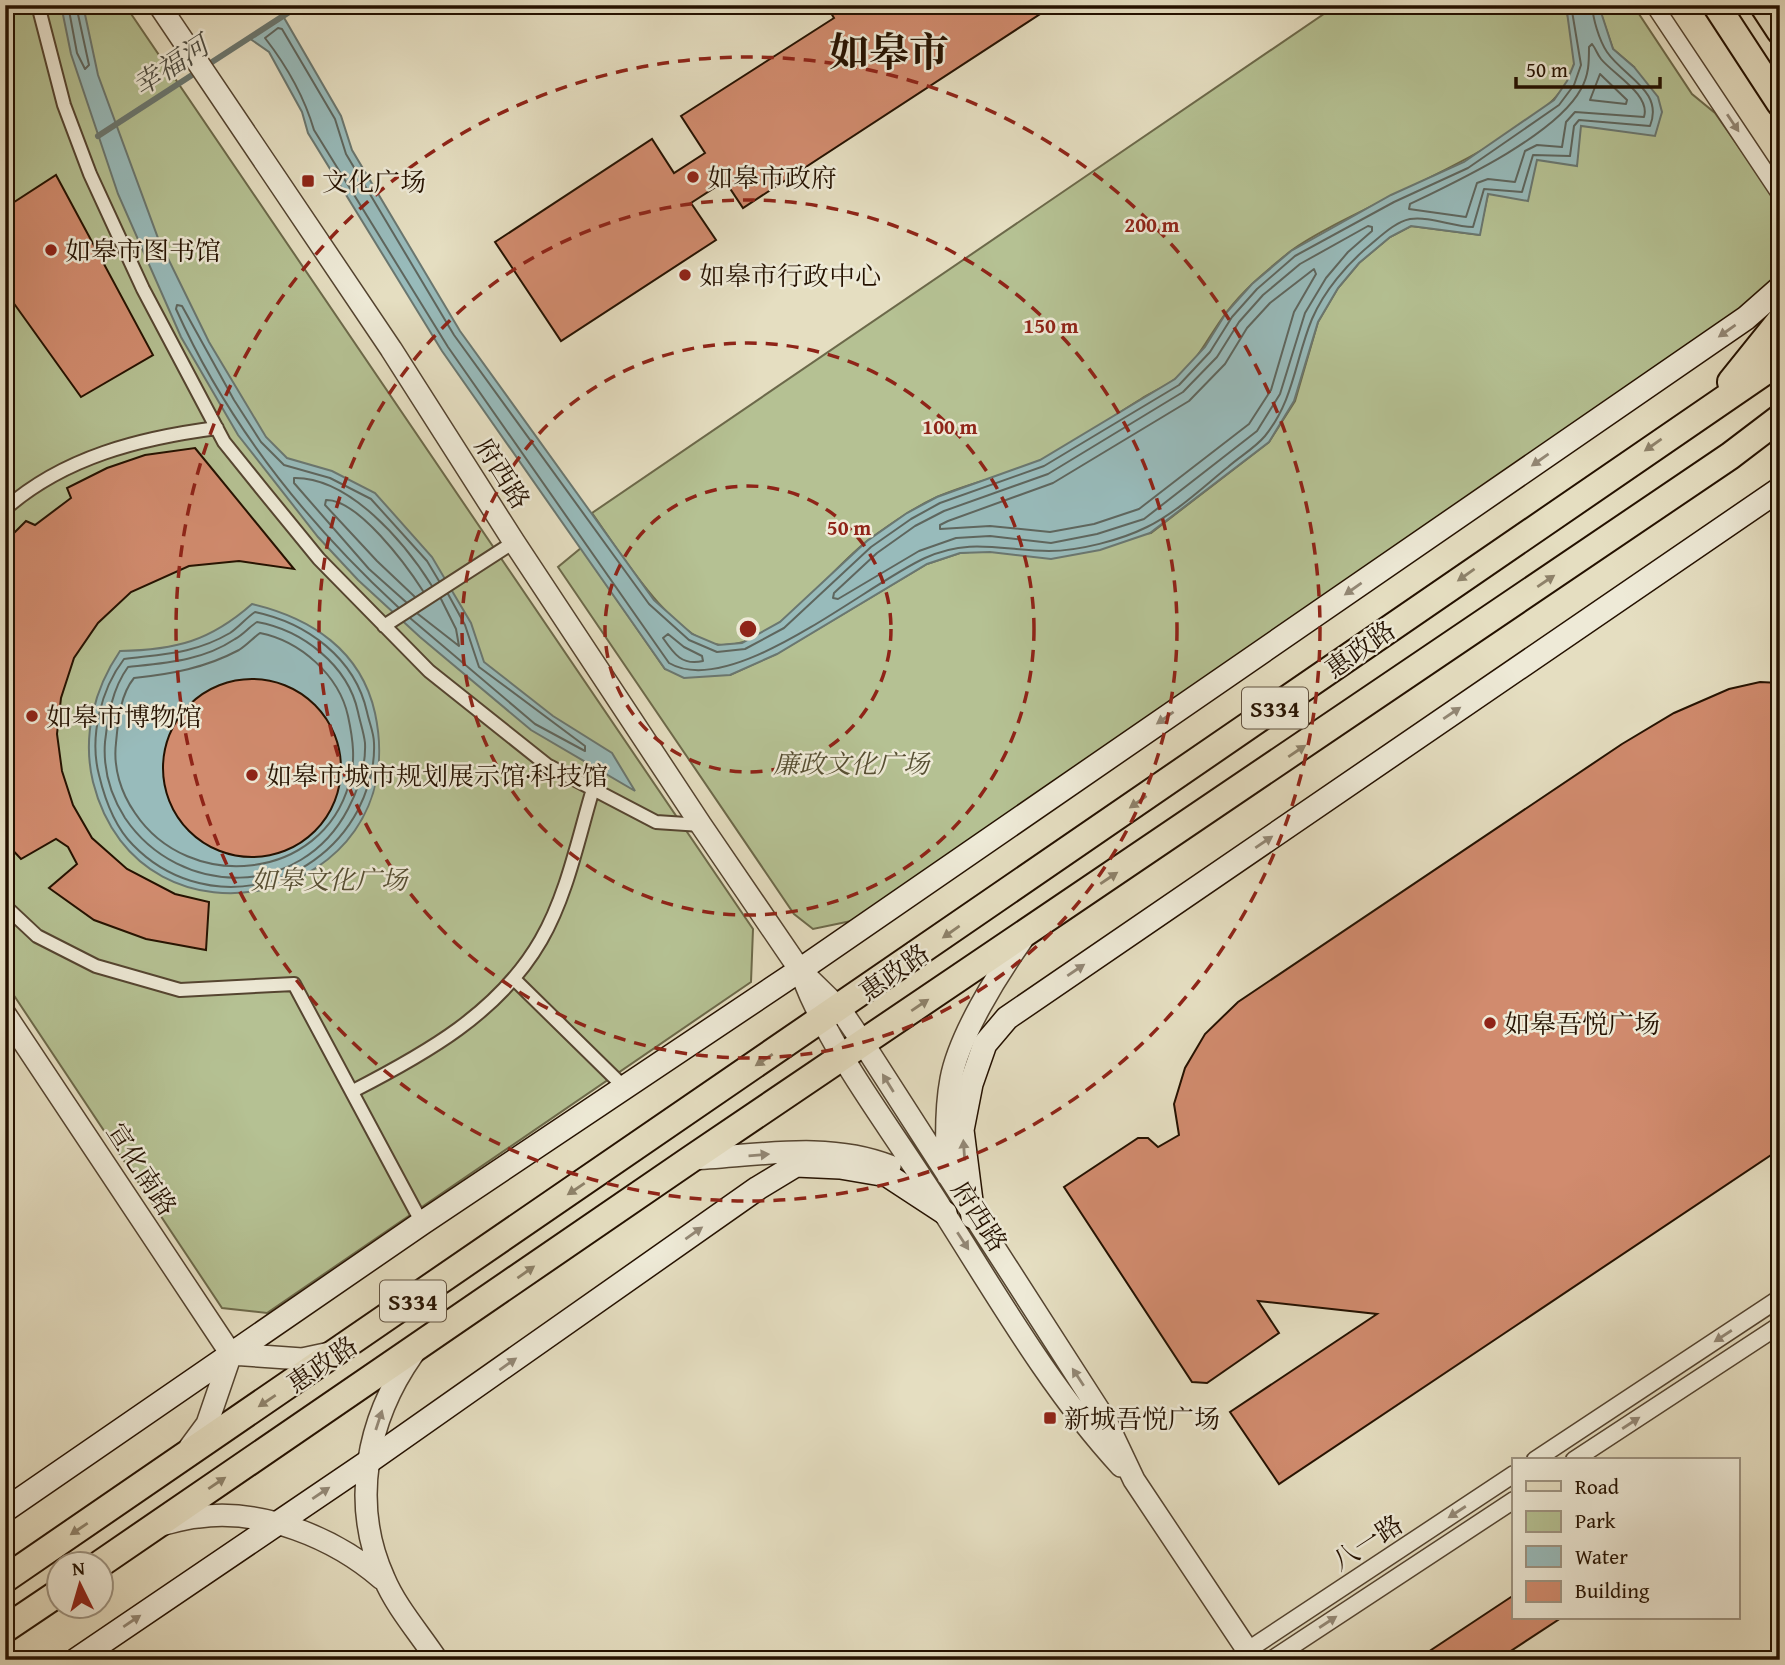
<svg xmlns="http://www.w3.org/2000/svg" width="1785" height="1665" font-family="'Gentium Book Plus','Noto Serif SC',serif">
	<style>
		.green { fill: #b5c193; stroke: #6c694a; stroke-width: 2 }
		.water { fill: #98bbbb; stroke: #6a7770; stroke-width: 2 }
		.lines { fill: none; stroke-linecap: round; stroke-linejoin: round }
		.shore { stroke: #5e665e; stroke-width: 2 }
		.stream { stroke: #6a7770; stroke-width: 6 }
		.building { fill: #d18b6e; stroke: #241100; stroke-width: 2 }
		.pedestrian-casing { stroke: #544430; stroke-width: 16 }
		.minor-casing { stroke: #544430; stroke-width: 19 }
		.tertiary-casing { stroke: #544430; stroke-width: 24 }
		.secondary-casing { stroke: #241100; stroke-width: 26 }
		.primary-casing { stroke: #241100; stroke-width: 30 }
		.pedestrian { stroke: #eeead7; stroke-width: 12 }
		.minor { stroke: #eeead7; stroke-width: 16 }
		.tertiary { stroke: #eeead7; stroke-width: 21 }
		.secondary { stroke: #eeead7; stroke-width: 23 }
		.primary { stroke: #e5dec1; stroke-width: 26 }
		.oneway { fill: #938876 }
		.oneway2 { fill: #8e826a }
		.ring { fill: none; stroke: #8f2418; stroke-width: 3.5; stroke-dasharray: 12 9 }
		.poi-dot { fill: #8f2418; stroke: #eeead7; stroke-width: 2.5 }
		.labels { text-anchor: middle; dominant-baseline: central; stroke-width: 5; stroke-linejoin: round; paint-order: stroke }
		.shield { fill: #eeead7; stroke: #615240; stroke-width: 2 }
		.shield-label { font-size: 24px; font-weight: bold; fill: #241100 }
		.poi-label { font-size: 26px; fill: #241100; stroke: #eeead7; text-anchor: start }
		.street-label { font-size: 26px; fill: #241100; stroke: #eeead7 }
		.park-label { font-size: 26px; font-style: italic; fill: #574f33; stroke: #eeead7 }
		.water-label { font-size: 28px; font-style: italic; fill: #4d4c41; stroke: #eeead7 }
		.town-label { font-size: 40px; font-weight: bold; fill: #241100; stroke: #eeead7 }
		.centre { fill: #8f2418; stroke: #eeead7; stroke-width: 3.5 }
		.ring-label { font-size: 21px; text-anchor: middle; font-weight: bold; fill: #8f2418; stroke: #eeead7; stroke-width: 5; stroke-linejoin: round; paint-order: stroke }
	</style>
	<rect width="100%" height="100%" fill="#e5dec1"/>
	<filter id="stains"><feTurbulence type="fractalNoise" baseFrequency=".00286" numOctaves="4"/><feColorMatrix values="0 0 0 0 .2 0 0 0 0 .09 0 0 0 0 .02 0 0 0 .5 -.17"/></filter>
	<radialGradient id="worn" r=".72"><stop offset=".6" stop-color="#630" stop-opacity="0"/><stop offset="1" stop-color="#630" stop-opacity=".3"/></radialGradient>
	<path class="green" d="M 5,5 L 125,5 L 753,929 L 751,982 L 267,1313 L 222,1308 L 5,982 Z
		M 1337,5 L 1562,5 L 1567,12 C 1570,28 1576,48 1574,64 C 1565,135 1343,208 1287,254 C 1265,272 1243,290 1226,313 C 1209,335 1198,362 1175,379 C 1165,387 1152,392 1141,399 C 1108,419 1076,443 1041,460 C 1008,476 970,482 937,497 C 913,508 892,523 871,538 C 828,569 778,648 721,645 C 674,642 617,548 592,513 Z
		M 1598,5 L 1633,5 L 1692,94 L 1715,113 L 1780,206 L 1780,275 L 1758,301 L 851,921 L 813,929 L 794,914 L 558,567 L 581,548 L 665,669 L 730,675 L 776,654 L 927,564 L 960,553 L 1151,533 L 1269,442 L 1295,401 L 1318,322 L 1338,288 L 1359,263 L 1390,237 L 1411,226 L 1479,235 L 1488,194 L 1581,126 L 1634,67 L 1613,49 Z"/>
	<path class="water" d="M 61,5 L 83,5 L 98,75 L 158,238 L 209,342 L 266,437 L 287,458 L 332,471 L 375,493 L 432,557 L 471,623 L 484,662 L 553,716 L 612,753 L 635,791 L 531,730 L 420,637 L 358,580 L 318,537 L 238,435 L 181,337 L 118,194 L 71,54 Z
		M 1562,5 L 1599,6 L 1613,49 L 1634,67 L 1658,97 L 1662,112 L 1655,136 L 1581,126 L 1577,166 L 1537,160 L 1528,201 L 1488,194 L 1480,235 L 1411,226 L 1390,237 L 1359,263 L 1338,288 L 1318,322 L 1294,401 L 1269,442 L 1150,533 L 1100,550 L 1051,559 L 990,552 L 960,553 L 927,564 L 777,654 L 730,675 L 684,678 L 665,669 L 442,351 L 308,133 L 302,112 L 269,52 L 249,38 L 283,16 L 341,116 L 352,150 L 460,331 L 654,600 L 692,634 L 718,645 L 742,643 L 780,622 L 867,541 L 907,513 L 937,497 L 1040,460 L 1175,379 L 1205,347 L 1226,313 L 1252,284 L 1291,251 L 1391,195 L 1464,162 L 1554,100 L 1567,81 L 1574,64 L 1567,12 Z
		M 252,604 C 311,618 361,650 375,713 C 416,904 140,968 93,782 C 82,736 94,689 120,651 C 176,650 210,641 252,604 Z"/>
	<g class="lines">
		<path class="shore" d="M 68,5 L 77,53 L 85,69 L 89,65 L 76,5
			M 1571,5 L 1581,65 L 1574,85 L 1559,105 L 1468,168 L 1394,202 L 1295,256 L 1257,289 L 1232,317 L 1210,352 L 1179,385 L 1044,466 L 940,503 L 911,519 L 871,547 L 784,628 L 745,649 L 717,652 L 689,640 L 649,604 L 454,335 L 346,154 L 335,119 L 282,29 L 278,28 L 265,38 C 286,65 304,96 314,130 L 448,347 L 669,663 C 732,700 865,585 925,558 C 971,537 1003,551 1049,551 C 1079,551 1121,540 1147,527 C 1176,513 1203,487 1228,467 C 1239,457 1255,448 1265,436 C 1294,400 1295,360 1312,319 C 1324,291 1347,264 1370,245 C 1381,236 1395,222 1410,219 C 1430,216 1453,227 1473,227 L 1484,189 L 1522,192 L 1533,155 L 1570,156 L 1574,126 L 1579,120 L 1650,126 C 1664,91 1624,77 1607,52 C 1599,40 1593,19 1592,5
			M 1592,44 C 1596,49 1597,54 1601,59 C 1613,74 1651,95 1644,117 L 1575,112 L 1566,122 L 1562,147 L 1537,145 L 1525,151 L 1515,182 L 1488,179 L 1477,183 L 1466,217 L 1409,209 L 1410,204 C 1458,181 1556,135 1581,89 C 1589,75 1589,62 1589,47 Z
			M 1600,74 L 1627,100 L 1626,104 L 1590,100 Z
			M 1368,226 L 1372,227 L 1372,231 L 1348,252 L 1326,278 L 1305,313 L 1280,394 L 1257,431 L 1144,519 L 1097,534 L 1051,543 L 990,536 L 956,538 L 919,551 L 838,599 L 833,598 L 834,593 L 877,553 L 915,526 L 944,511 L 1048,474 L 1183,392 L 1217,357 L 1239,322 L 1263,295 L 1300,264 Z
			M 1314,269 L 1316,274 L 1294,312 L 1271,390 L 1249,424 L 1139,509 L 1094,524 L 1050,532 L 990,526 L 940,529 L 940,525 L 948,521 L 1053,483 L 1189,401 L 1225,364 L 1247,328 L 1270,303 Z
			M 415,597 L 377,561 L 325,505 L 326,500 C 358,499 407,566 423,591
			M 406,602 L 369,569 L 294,483 L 294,478 C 350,477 405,543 432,586
			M 398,607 C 307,523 227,423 176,309 L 177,305 L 182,306 L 234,400 L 261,442 L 284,465 L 330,478 L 371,499 L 427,561 L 439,581
			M 255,612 C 307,623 355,658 367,712 C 369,722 374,733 374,743 C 375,766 368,790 358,810 C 314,893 201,915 133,845 C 114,826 105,800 99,775 C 89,737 101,689 124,659 C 163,654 194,654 230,633 C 239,627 246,618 255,612 Z
			M 418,614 L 459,646 L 456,629 L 441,599
			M 410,618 L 535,724 L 585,751 L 585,746 L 479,667 L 465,625 L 448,594
			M 257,622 C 302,630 348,665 358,712 C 360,722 364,733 365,743 C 366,766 358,790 348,809 C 301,899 180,899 125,818 C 111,796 103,769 105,742 C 108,716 112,689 128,667 C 166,663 202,661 235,639 C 243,635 249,627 257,622 Z
			M 260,633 C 300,641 339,675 348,716 C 353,739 356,761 349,784 C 322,881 189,894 135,813 C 121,793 113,768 116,743 C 118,721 120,695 134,678 C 172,674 205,668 239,650 C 247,645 253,638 260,633 Z
			M 668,634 L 684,647 L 702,656 L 703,661 C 682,666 674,654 663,638 Z"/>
		<path class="stream" d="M 98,136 L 300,5"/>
	</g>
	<path class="building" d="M 826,5 L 1054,5 L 743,208 L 725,181 L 691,203 L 716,240 L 561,341 L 495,242 L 652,139 L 674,173 L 705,153 L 681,116 L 834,18 Z
		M 56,175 L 153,355 L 81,397 L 5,291 L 5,208 Z
		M 195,448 L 294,569 L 239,561 L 189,566 L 131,592 L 98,623 L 74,658 L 61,698 L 57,734 L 62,771 L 73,805 L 92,838 L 127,869 L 175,894 L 209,902 L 206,950 L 146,939 L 94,920 L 49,888 L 77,864 L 68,847 L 56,839 L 21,859 L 5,842 L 5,542 L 26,521 L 35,525 L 71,498 L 67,488 L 107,468 L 145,455 Z
		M163 768a89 89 0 1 1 178 0a89 89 0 1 1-178 0Z
		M 1760,682 L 1780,683 L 1780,1149 L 1279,1484 L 1230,1412 L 1377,1314 L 1258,1301 L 1279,1333 L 1207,1383 L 1192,1382 L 1064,1187 L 1138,1138 L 1148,1138 L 1158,1147 L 1179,1135 L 1174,1104 L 1185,1068 L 1205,1034 L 1238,1002 L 1622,744 L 1674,713 L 1729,689 Z
		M 1514,1595 L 1514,1618 L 1561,1618 L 1497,1660 L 1416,1660 Z"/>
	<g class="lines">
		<g class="pedestrian-casing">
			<path id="pedestrian" d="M 38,5 L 64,105 L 90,174 L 143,289 L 224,442 L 261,488 L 319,559 L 429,671 L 547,765 L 656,822 L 701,825
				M 5,509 C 64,457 140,438 217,428
				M 384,626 L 514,542
				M 5,906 L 37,936 L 96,966 L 180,990 L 294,984 L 422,1223
				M 514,979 L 624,1087
				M 353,1091 C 425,1054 499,1013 541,940 C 567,895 578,839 593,789"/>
		</g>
		<g class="minor-casing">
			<path id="minor" d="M 1654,5 L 1780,194
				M 1535,1460 L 1780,1298
				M 1574,1460 L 1780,1325
				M 1248,1650 L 1514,1474
				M 1271,1660 L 1514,1500"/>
		</g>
		<g class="tertiary-casing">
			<path id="tertiary" d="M 159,5 L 391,349 L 514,542 L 701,825 L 800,970 L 840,1009 L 863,1043 L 1106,1421 L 1134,1480 L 1254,1660
				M 803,978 C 832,1052 882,1116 925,1183 C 986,1276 1045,1384 1121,1466
				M 5,1014 L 231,1354
				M 691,1159 C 755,1156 827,1141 890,1166
				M 948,1176 C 946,1144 945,1111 951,1079 C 959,1036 997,975 1022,940
				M 231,1354 L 302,1359 L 330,1353
				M 413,1354 C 367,1419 350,1503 384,1578 C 396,1607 420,1634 437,1660
				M 190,1447 L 207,1424 L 231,1354
				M 161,1525 C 173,1522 185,1518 198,1517 C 262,1508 335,1538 382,1579"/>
		</g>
		<g class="secondary-casing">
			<path id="secondary" d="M 973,1217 L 962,1130 L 971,1084 L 985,1044 L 1007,1018 L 1780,489
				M 5,1510 L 422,1223 L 800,970 L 1746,318 L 1780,288
				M 76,1660 L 368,1462 L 758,1188 L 796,1165 L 840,1167 L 887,1175 L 945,1213"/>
		</g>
		<g class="primary-casing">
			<path id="primary" d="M 1716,5 L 1780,103
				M 1763,5 L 1780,31
				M 1731,382 L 1780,321
				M 100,1564 L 691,1159 L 1730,456 L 1780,418
				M 5,1579 L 1780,361
				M 5,1629 L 60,1592"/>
		</g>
		<use href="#pedestrian" class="pedestrian"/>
		<use href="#minor" class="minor"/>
		<use href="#tertiary" class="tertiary"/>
		<use href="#secondary" class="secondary"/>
		<use href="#primary" class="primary"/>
	</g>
	<defs><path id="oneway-solid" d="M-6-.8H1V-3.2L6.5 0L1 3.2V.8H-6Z" transform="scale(1.75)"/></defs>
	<g class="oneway">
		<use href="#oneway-solid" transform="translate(1733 123) rotate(56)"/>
		<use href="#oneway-solid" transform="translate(1727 331) rotate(145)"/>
		<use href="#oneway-solid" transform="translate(1540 460) rotate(145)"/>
		<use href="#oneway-solid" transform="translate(1353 589) rotate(145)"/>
		<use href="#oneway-solid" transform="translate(1452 713) rotate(-34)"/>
		<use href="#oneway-solid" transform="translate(1165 718) rotate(145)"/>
		<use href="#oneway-solid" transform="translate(1264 842) rotate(-34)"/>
		<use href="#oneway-solid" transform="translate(1076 970) rotate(-34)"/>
		<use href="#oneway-solid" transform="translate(888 1083) rotate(-122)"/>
		<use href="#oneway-solid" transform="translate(964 1150) rotate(-94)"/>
		<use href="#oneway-solid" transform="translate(759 1155) rotate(-5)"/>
		<use href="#oneway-solid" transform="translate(694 1233) rotate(-35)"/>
		<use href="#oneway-solid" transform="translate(963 1241) rotate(57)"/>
		<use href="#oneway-solid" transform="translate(1723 1336) rotate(147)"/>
		<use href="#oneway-solid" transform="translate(508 1364) rotate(-35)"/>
		<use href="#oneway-solid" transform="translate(1078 1377) rotate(-123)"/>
		<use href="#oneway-solid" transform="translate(379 1420) rotate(-72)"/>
		<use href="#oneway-solid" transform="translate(1631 1423) rotate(-33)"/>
		<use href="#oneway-solid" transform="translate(321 1493) rotate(-34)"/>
		<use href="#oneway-solid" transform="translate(1457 1512) rotate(147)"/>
		<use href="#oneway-solid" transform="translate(132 1621) rotate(-34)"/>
		<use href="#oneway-solid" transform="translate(1328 1622) rotate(-33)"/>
	</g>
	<g class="oneway2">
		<use href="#oneway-solid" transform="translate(1653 445) rotate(145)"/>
		<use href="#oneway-solid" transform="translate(1466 575) rotate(145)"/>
		<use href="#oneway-solid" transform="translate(1546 581) rotate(-34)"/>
		<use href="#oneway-solid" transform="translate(1297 751) rotate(-34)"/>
		<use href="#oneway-solid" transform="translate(1138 802) rotate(145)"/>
		<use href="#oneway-solid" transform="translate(1109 878) rotate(-34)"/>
		<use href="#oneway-solid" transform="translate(951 932) rotate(145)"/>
		<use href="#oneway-solid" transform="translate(920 1005) rotate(-34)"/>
		<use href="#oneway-solid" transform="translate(764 1060) rotate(146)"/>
		<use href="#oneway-solid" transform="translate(576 1189) rotate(146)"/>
		<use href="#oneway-solid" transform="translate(526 1272) rotate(-35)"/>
		<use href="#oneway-solid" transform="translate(267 1401) rotate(146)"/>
		<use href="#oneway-solid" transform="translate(217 1483) rotate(-34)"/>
		<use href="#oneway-solid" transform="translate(79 1529) rotate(146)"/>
	</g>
	<g class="ring">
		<circle cx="748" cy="629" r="143"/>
		<circle cx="748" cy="629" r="286"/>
		<circle cx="748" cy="629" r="429"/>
		<circle cx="748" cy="629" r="572"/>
	</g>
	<g class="poi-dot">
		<circle cx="693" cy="177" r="7"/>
		<rect x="301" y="174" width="14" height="14" rx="3.5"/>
		<circle cx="51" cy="250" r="7"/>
		<circle cx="685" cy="275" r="7"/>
		<circle cx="32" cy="716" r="7"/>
		<circle cx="252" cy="775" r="7"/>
		<circle cx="1490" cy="1023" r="7"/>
		<rect x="1043" y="1411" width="14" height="14" rx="3.5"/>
	</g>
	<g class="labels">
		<g class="shield">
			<rect x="1242" y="687.5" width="66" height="41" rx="5"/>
			<rect x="380" y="1280.5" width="66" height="41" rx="5"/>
		</g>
		<g class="shield-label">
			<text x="1275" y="708">S334</text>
			<text x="413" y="1301">S334</text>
		</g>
		<g class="poi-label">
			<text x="707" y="177">如皋市政府</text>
			<text x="322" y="181">文化广场</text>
			<text x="65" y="250">如皋市图书馆</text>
			<text x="699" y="275">如皋市行政中心</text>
			<text x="46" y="716">如皋市博物馆</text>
			<text x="266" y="775">如皋市城市规划展示馆·科技馆</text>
			<text x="1504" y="1023">如皋吾悦广场</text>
			<text x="1064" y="1418">新城吾悦广场</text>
		</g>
		<g class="street-label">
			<text transform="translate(503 473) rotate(58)">府西路</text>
			<text transform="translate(1360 649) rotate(-35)">惠政路</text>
			<text transform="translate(894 972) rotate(-35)">惠政路</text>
			<text transform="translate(142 1169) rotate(57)">宣化南路</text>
			<text transform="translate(980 1216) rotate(57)">府西路</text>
			<text transform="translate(322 1364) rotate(-34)">惠政路</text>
			<text transform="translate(1367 1542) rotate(-33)">八一路</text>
		</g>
		<g class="park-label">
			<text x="851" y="763">廉政文化广场</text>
			<text x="329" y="879">如皋文化广场</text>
		</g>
		<g class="water-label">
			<text transform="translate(170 65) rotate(-33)">幸福河</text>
		</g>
		<g class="town-label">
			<text x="889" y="51">如皋市</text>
		</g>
	</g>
	<circle cx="748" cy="629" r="10" class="centre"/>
	<g class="ring-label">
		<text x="1152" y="232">200 m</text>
		<text x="1051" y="333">150 m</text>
		<text x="950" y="434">100 m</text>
		<text x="849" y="535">50 m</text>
	</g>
	<rect width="1785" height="1665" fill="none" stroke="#e5dec1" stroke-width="28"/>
	<rect x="7" y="7" width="1771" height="1651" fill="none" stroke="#241100" stroke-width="3.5"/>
	<rect x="14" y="14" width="1757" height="1637" fill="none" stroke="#241100" stroke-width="2"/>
	<rect x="1512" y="1458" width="228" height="161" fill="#eeead7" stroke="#9d9381" stroke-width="2"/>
	<rect x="1526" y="1481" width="35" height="10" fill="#e5dec1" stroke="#9d9381" stroke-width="2"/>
	<text x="1575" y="1494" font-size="21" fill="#241100">Road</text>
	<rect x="1526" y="1511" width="35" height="21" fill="#b5c193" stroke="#9d9381" stroke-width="2"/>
	<text x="1575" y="1528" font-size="21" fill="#241100">Park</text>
	<rect x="1526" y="1546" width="35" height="21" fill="#98bbbb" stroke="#9d9381" stroke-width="2"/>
	<text x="1575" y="1564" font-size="21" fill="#241100">Water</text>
	<rect x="1526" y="1581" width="35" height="21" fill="#d18b6e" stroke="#9d9381" stroke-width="2"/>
	<text x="1575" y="1598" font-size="21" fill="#241100">Building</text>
	<g transform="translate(80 1585) rotate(355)"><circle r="33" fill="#eeead7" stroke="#9d9381" stroke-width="2"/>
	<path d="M0-5L12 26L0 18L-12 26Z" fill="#8f2418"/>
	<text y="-10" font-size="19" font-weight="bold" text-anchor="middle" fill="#241100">N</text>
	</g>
	<path d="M1516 77v10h144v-10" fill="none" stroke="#241100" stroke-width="3.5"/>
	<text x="1526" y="77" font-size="21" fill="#241100" stroke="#eeead7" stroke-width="5" paint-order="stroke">50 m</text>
	<rect width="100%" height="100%" filter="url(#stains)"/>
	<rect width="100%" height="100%" fill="url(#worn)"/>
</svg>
